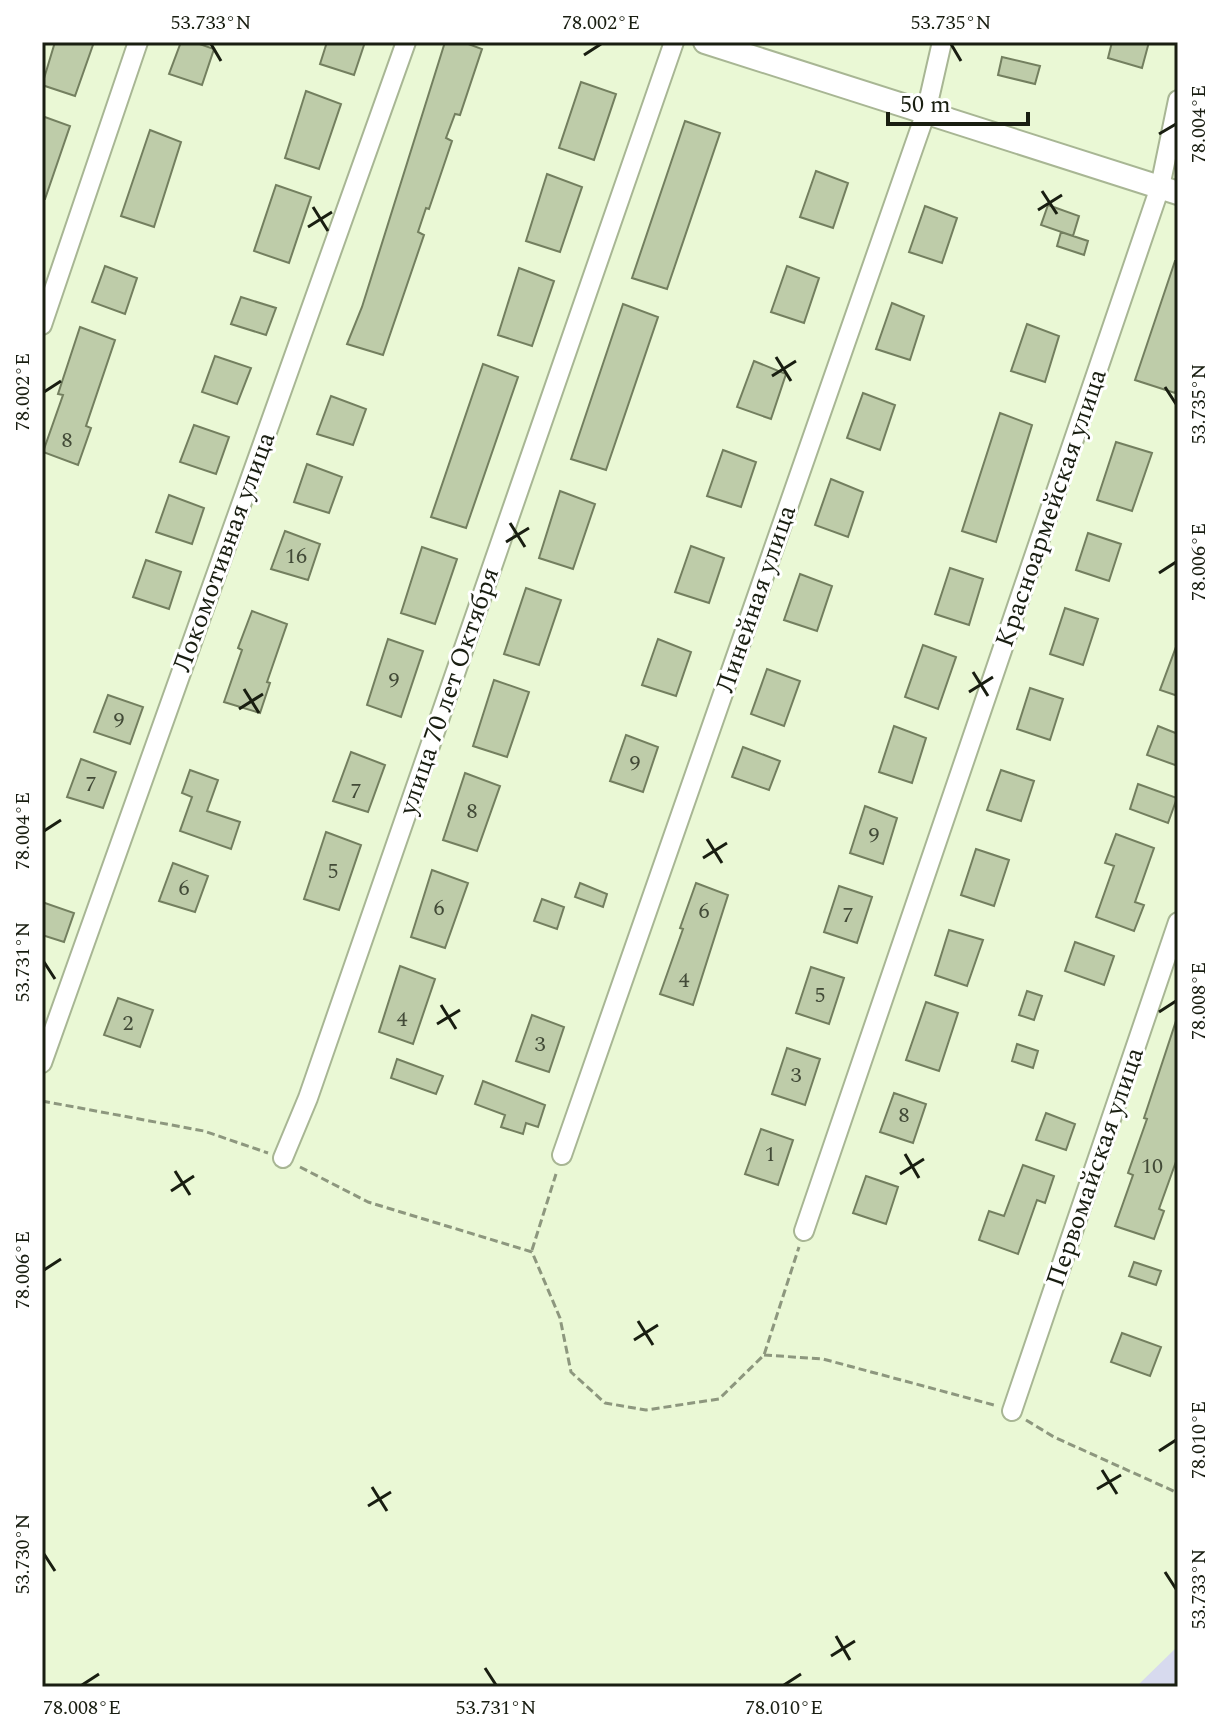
<svg xmlns="http://www.w3.org/2000/svg" width="1220" height="1729" font-family="Spectral,serif">
	<style>
		.green { fill: #d7daee }
		.building { fill: #becca9; stroke: #737f5f; stroke-width: 2 }
		.lines { fill: none; stroke-linecap: round; stroke-linejoin: round }
		.minor-casing { stroke: #a8b694; stroke-width: 22 }
		.tertiary-casing { stroke: #a8b694; stroke-width: 26 }
		.path { stroke: #8d977e; stroke-width: 3; stroke-dasharray: 8 4; stroke-linecap: butt }
		.minor { stroke: #fff; stroke-width: 18 }
		.tertiary { stroke: #fff; stroke-width: 22 }
		.ticks { fill: none; stroke: #191e11; stroke-width: 3 }
		.labels { text-anchor: middle; dominant-baseline: central; stroke-width: 6; stroke-linejoin: round; paint-order: stroke }
		.number-label { font-size: 22px; fill: #424a37 }
		.street-label { font-size: 26px; fill: #191e11; stroke: #fff }
		.neatline { fill: none; stroke: #191e11; stroke-width: 3 }
		.ticks-label { font-size: 20px; text-anchor: middle; fill: #191e11 }
	</style>
	<rect width="100%" height="100%" fill="#eaf8d5"/>
	<path class="green" d="M 1178,1646 L 1178,1687 L 1136,1687 Z"/>
	<path class="building" d="M 55,42 L 94,42 L 75,96 L 42,85 Z
		M 181,42 L 194,42 L 214,49 L 202,85 L 169,74 Z
		M 327,42 L 365,42 L 354,75 L 320,64 Z
		M 445,42 L 463,42 L 482,49 L 460,115 L 455,114 L 446,138 L 452,141 L 429,209 L 426,208 L 418,232 L 424,235 L 383,355 L 347,344 L 362,307 Z
		M 1112,42 L 1149,42 L 1142,68 L 1108,58 Z
		M 1002,57 L 1040,66 L 1035,84 L 998,75 Z
		M 581,82 L 616,94 L 594,160 L 559,148 Z
		M 306,91 L 341,104 L 319,169 L 285,158 Z
		M 42,116 L 70,126 L 45,199 L 42,199 Z
		M 685,121 L 720,133 L 667,289 L 632,278 Z
		M 150,130 L 181,142 L 154,227 L 121,216 Z
		M 816,171 L 848,183 L 833,228 L 800,217 Z
		M 547,174 L 582,187 L 560,252 L 526,241 Z
		M 276,185 L 311,197 L 289,263 L 254,251 Z
		M 1048,205 L 1079,216 L 1073,236 L 1041,225 Z
		M 925,206 L 957,218 L 942,263 L 909,252 Z
		M 1061,232 L 1088,241 L 1084,255 L 1057,246 Z
		M 1175,261 L 1178,261 L 1178,383 L 1175,393 L 1135,380 Z
		M 105,266 L 137,278 L 125,314 L 92,302 Z
		M 787,266 L 819,278 L 804,323 L 771,312 Z
		M 519,268 L 554,281 L 532,346 L 498,335 Z
		M 241,297 L 276,308 L 266,335 L 231,324 Z
		M 892,303 L 924,316 L 910,360 L 876,349 Z
		M 623,304 L 658,317 L 606,470 L 571,459 Z
		M 1027,324 L 1059,336 L 1045,382 L 1011,371 Z
		M 80,327 L 115,340 L 86,426 L 91,428 L 78,465 L 43,452 L 63,395 L 58,394 Z
		M 215,356 L 251,368 L 237,404 L 202,392 Z
		M 754,361 L 786,374 L 771,419 L 737,407 Z
		M 483,364 L 518,377 L 466,528 L 431,517 Z
		M 863,393 L 895,405 L 880,450 L 847,438 Z
		M 331,396 L 366,409 L 353,445 L 317,434 Z
		M 1000,413 L 1032,425 L 996,542 L 962,531 Z
		M 194,425 L 229,437 L 216,474 L 180,462 Z
		M 1116,442 L 1152,453 L 1132,511 L 1097,500 Z
		M 723,450 L 756,462 L 741,507 L 707,496 Z
		M 307,464 L 342,477 L 329,513 L 294,502 Z
		M 831,479 L 863,492 L 848,537 L 815,525 Z
		M 560,491 L 595,504 L 573,569 L 539,558 Z
		M 169,495 L 204,508 L 192,544 L 156,532 Z
		M 285,531 L 320,544 L 308,580 L 271,569 Z
		M 1088,533 L 1121,544 L 1109,581 L 1076,570 Z
		M 691,546 L 724,558 L 709,603 L 675,592 Z
		M 422,547 L 457,559 L 435,624 L 401,613 Z
		M 146,560 L 181,572 L 169,609 L 133,597 Z
		M 950,568 L 983,579 L 969,625 L 935,614 Z
		M 800,574 L 832,586 L 817,631 L 784,620 Z
		M 526,588 L 561,600 L 539,665 L 504,654 Z
		M 1065,608 L 1098,619 L 1083,665 L 1050,654 Z
		M 252,611 L 287,624 L 267,682 L 270,683 L 260,713 L 224,702 L 242,650 L 238,648 Z
		M 388,639 L 423,651 L 401,717 L 367,705 Z
		M 658,639 L 691,652 L 676,696 L 642,685 Z
		M 923,645 L 956,657 L 938,709 L 905,697 Z
		M 1176,647 L 1178,648 L 1178,696 L 1160,690 Z
		M 767,669 L 800,681 L 784,726 L 751,714 Z
		M 494,680 L 529,692 L 507,757 L 473,746 Z
		M 1030,688 L 1063,699 L 1050,740 L 1017,729 Z
		M 108,695 L 143,707 L 130,744 L 94,732 Z
		M 894,726 L 926,738 L 912,783 L 879,772 Z
		M 1158,726 L 1178,734 L 1178,766 L 1147,755 Z
		M 626,735 L 658,747 L 643,792 L 610,781 Z
		M 743,747 L 780,761 L 769,790 L 732,777 Z
		M 351,752 L 385,765 L 368,812 L 333,801 Z
		M 81,759 L 116,772 L 103,808 L 67,797 Z
		M 190,770 L 218,780 L 207,811 L 240,822 L 231,849 L 180,831 L 192,797 L 182,793 Z
		M 1001,770 L 1034,781 L 1021,821 L 987,810 Z
		M 465,773 L 500,786 L 477,851 L 443,840 Z
		M 1138,784 L 1177,798 L 1168,823 L 1130,809 Z
		M 865,806 L 897,818 L 883,864 L 850,853 Z
		M 326,832 L 361,845 L 339,910 L 304,899 Z
		M 1116,834 L 1154,848 L 1135,902 L 1144,905 L 1134,931 L 1096,917 L 1114,866 L 1105,863 Z
		M 976,849 L 1009,860 L 994,906 L 961,895 Z
		M 173,863 L 208,876 L 195,912 L 159,901 Z
		M 432,870 L 468,883 L 445,948 L 411,937 Z
		M 580,883 L 607,894 L 603,907 L 575,897 Z
		M 696,883 L 728,895 L 693,1005 L 660,994 L 683,929 L 680,928 Z
		M 839,886 L 872,897 L 857,943 L 824,932 Z
		M 542,899 L 564,907 L 557,929 L 534,921 Z
		M 42,902 L 74,913 L 64,942 L 42,935 Z
		M 949,930 L 983,940 L 967,986 L 935,975 Z
		M 1075,942 L 1114,956 L 1104,985 L 1065,971 Z
		M 400,966 L 435,979 L 413,1044 L 379,1032 Z
		M 811,967 L 844,978 L 829,1024 L 796,1013 Z
		M 1027,991 L 1042,996 L 1034,1020 L 1019,1015 Z
		M 118,998 L 153,1010 L 140,1047 L 104,1035 Z
		M 926,1002 L 958,1013 L 939,1071 L 906,1060 Z
		M 532,1015 L 564,1027 L 549,1072 L 516,1061 Z
		M 1176,1021 L 1178,1022 L 1178,1156 L 1159,1209 L 1164,1211 L 1154,1239 L 1115,1226 L 1133,1175 L 1128,1173 L 1147,1119 L 1144,1118 Z
		M 1017,1044 L 1038,1051 L 1033,1068 L 1012,1061 Z
		M 787,1048 L 820,1059 L 805,1105 L 772,1094 Z
		M 397,1059 L 443,1076 L 436,1094 L 391,1078 Z
		M 483,1081 L 545,1105 L 538,1127 L 526,1123 L 523,1134 L 501,1127 L 505,1115 L 475,1104 Z
		M 894,1093 L 926,1104 L 913,1143 L 880,1132 Z
		M 1046,1113 L 1075,1124 L 1066,1150 L 1036,1140 Z
		M 761,1129 L 793,1140 L 778,1185 L 745,1174 Z
		M 1023,1165 L 1054,1176 L 1045,1203 L 1037,1200 L 1018,1254 L 979,1240 L 989,1211 L 1004,1216 Z
		M 866,1176 L 898,1187 L 886,1224 L 853,1213 Z
		M 1134,1262 L 1161,1271 L 1156,1285 L 1129,1276 Z
		M 1122,1333 L 1161,1347 L 1150,1376 L 1111,1362 Z"/>
	<g class="lines">
		<g class="minor-casing">
			<path id="minor" d="M 42,325 L 138,42
				M 42,1063 L 406,42
				M 562,1155 L 926,112 L 942,42
				M 283,1158 L 308,1098 L 674,42
				M 804,1231 L 1160,187 L 1178,100
				M 1012,1411 L 1178,922"/>
		</g>
		<g class="tertiary-casing">
			<path id="tertiary" d="M 705,42 L 1178,193"/>
		</g>
		<path class="path" d="M 42,1101 L 204,1131 L 268,1153
			M 300,1167 L 368,1202 L 532,1252 L 560,1318 L 571,1372 L 605,1403 L 646,1410 L 719,1399 L 764,1355 L 799,1247
			M 532,1250 L 556,1174
			M 764,1355 L 823,1359 L 994,1405
			M 1026,1420 L 1054,1437 L 1178,1493"/>
		<use href="#minor" class="minor"/>
		<use href="#tertiary" class="tertiary"/>
	</g>
	<path class="ticks" d="M 211,44 L 221,61M 951,44 L 961,61M 584,55 L 601,44M 1159,134 L 1176,124M 1042,191 L 1057,214M 313,207 L 328,231M 1038,210 L 1062,195M 308,227 L 332,212M 776,357 L 791,381M 772,376 L 796,361M 1165,387 L 1176,404M 44,392 L 61,381M 510,523 L 525,547M 506,542 L 529,528M 1159,573 L 1176,562M 973,672 L 988,696M 244,689 L 259,713M 969,692 L 993,677M 239,709 L 263,694M 44,831 L 61,820M 707,839 L 722,863M 703,858 L 727,843M 44,962 L 55,979M 441,1005 L 456,1029M 1159,1012 L 1176,1001M 437,1024 L 460,1010M 905,1154 L 919,1178M 175,1171 L 190,1195M 900,1174 L 924,1159M 171,1191 L 194,1176M 44,1270 L 61,1259M 638,1321 L 653,1345M 634,1340 L 658,1325M 1159,1451 L 1176,1440M 1102,1470 L 1117,1494M 372,1487 L 387,1511M 1097,1489 L 1121,1475M 368,1506 L 391,1492M 44,1554 L 55,1571M 1165,1572 L 1176,1589M 836,1636 L 850,1660M 831,1656 L 855,1641M 485,1668 L 496,1685M 82,1685 L 99,1674M 784,1685 L 801,1674"/>
	<g class="labels">
		<g class="number-label">
			<text x="67" y="440">8</text>
			<text x="296" y="556">16</text>
			<text x="394" y="680">9</text>
			<text x="119" y="720">9</text>
			<text x="635" y="763">9</text>
			<text x="91" y="784">7</text>
			<text x="356" y="791">7</text>
			<text x="472" y="811">8</text>
			<text x="874" y="835">9</text>
			<text x="333" y="871">5</text>
			<text x="184" y="888">6</text>
			<text x="439" y="908">6</text>
			<text x="704" y="911">6</text>
			<text x="848" y="915">7</text>
			<text x="684" y="980">4</text>
			<text x="820" y="995">5</text>
			<text x="402" y="1019">4</text>
			<text x="128" y="1023">2</text>
			<text x="540" y="1044">3</text>
			<text x="796" y="1075">3</text>
			<text x="904" y="1115">8</text>
			<text x="770" y="1154">1</text>
			<text x="1152" y="1166">10</text>
		</g>
		<g class="street-label">
			<text transform="translate(1051 508) rotate(-71)">Красноармейская улица</text>
			<text transform="translate(224 552) rotate(-70)">Локомотивная улица</text>
			<text transform="translate(756 599) rotate(-71)">Линейная улица</text>
			<text transform="translate(449 691) rotate(-71)">улица 70 лет Октября</text>
			<text transform="translate(1095 1167) rotate(-71)">Первомайская улица</text>
		</g>
	</g>
	<rect width="1220" height="1729" fill="none" stroke="#ffffff" stroke-width="88"/>
	<path d="M888 112v12h140v-12" fill="none" stroke="#191e11" stroke-width="4"/>
	<text x="900" y="112" font-size="24" fill="#191e11" stroke="#ffffff" stroke-width="6" paint-order="stroke">50 m</text>
	<rect x="44" y="44" width="1132" height="1641" class="neatline"/>
	<g class="ticks-label">
		<text x="211" y="29">53.733°N</text>
		<text x="601" y="29">78.002°E</text>
		<text x="951" y="29">53.735°N</text>
		<text transform="translate(1198 124) rotate(-90)" y="7">78.004°E</text>
		<text transform="translate(22 392) rotate(-90)" y="7">78.002°E</text>
		<text transform="translate(1198 404) rotate(-90)" y="7">53.735°N</text>
		<text transform="translate(1198 562) rotate(-90)" y="7">78.006°E</text>
		<text transform="translate(22 831) rotate(-90)" y="7">78.004°E</text>
		<text transform="translate(22 962) rotate(-90)" y="7">53.731°N</text>
		<text transform="translate(1198 1001) rotate(-90)" y="7">78.008°E</text>
		<text transform="translate(22 1270) rotate(-90)" y="7">78.006°E</text>
		<text transform="translate(1198 1440) rotate(-90)" y="7">78.010°E</text>
		<text transform="translate(22 1554) rotate(-90)" y="7">53.730°N</text>
		<text transform="translate(1198 1589) rotate(-90)" y="7">53.733°N</text>
		<text x="82" y="1714">78.008°E</text>
		<text x="496" y="1714">53.731°N</text>
		<text x="784" y="1714">78.010°E</text>
	</g>
</svg>
